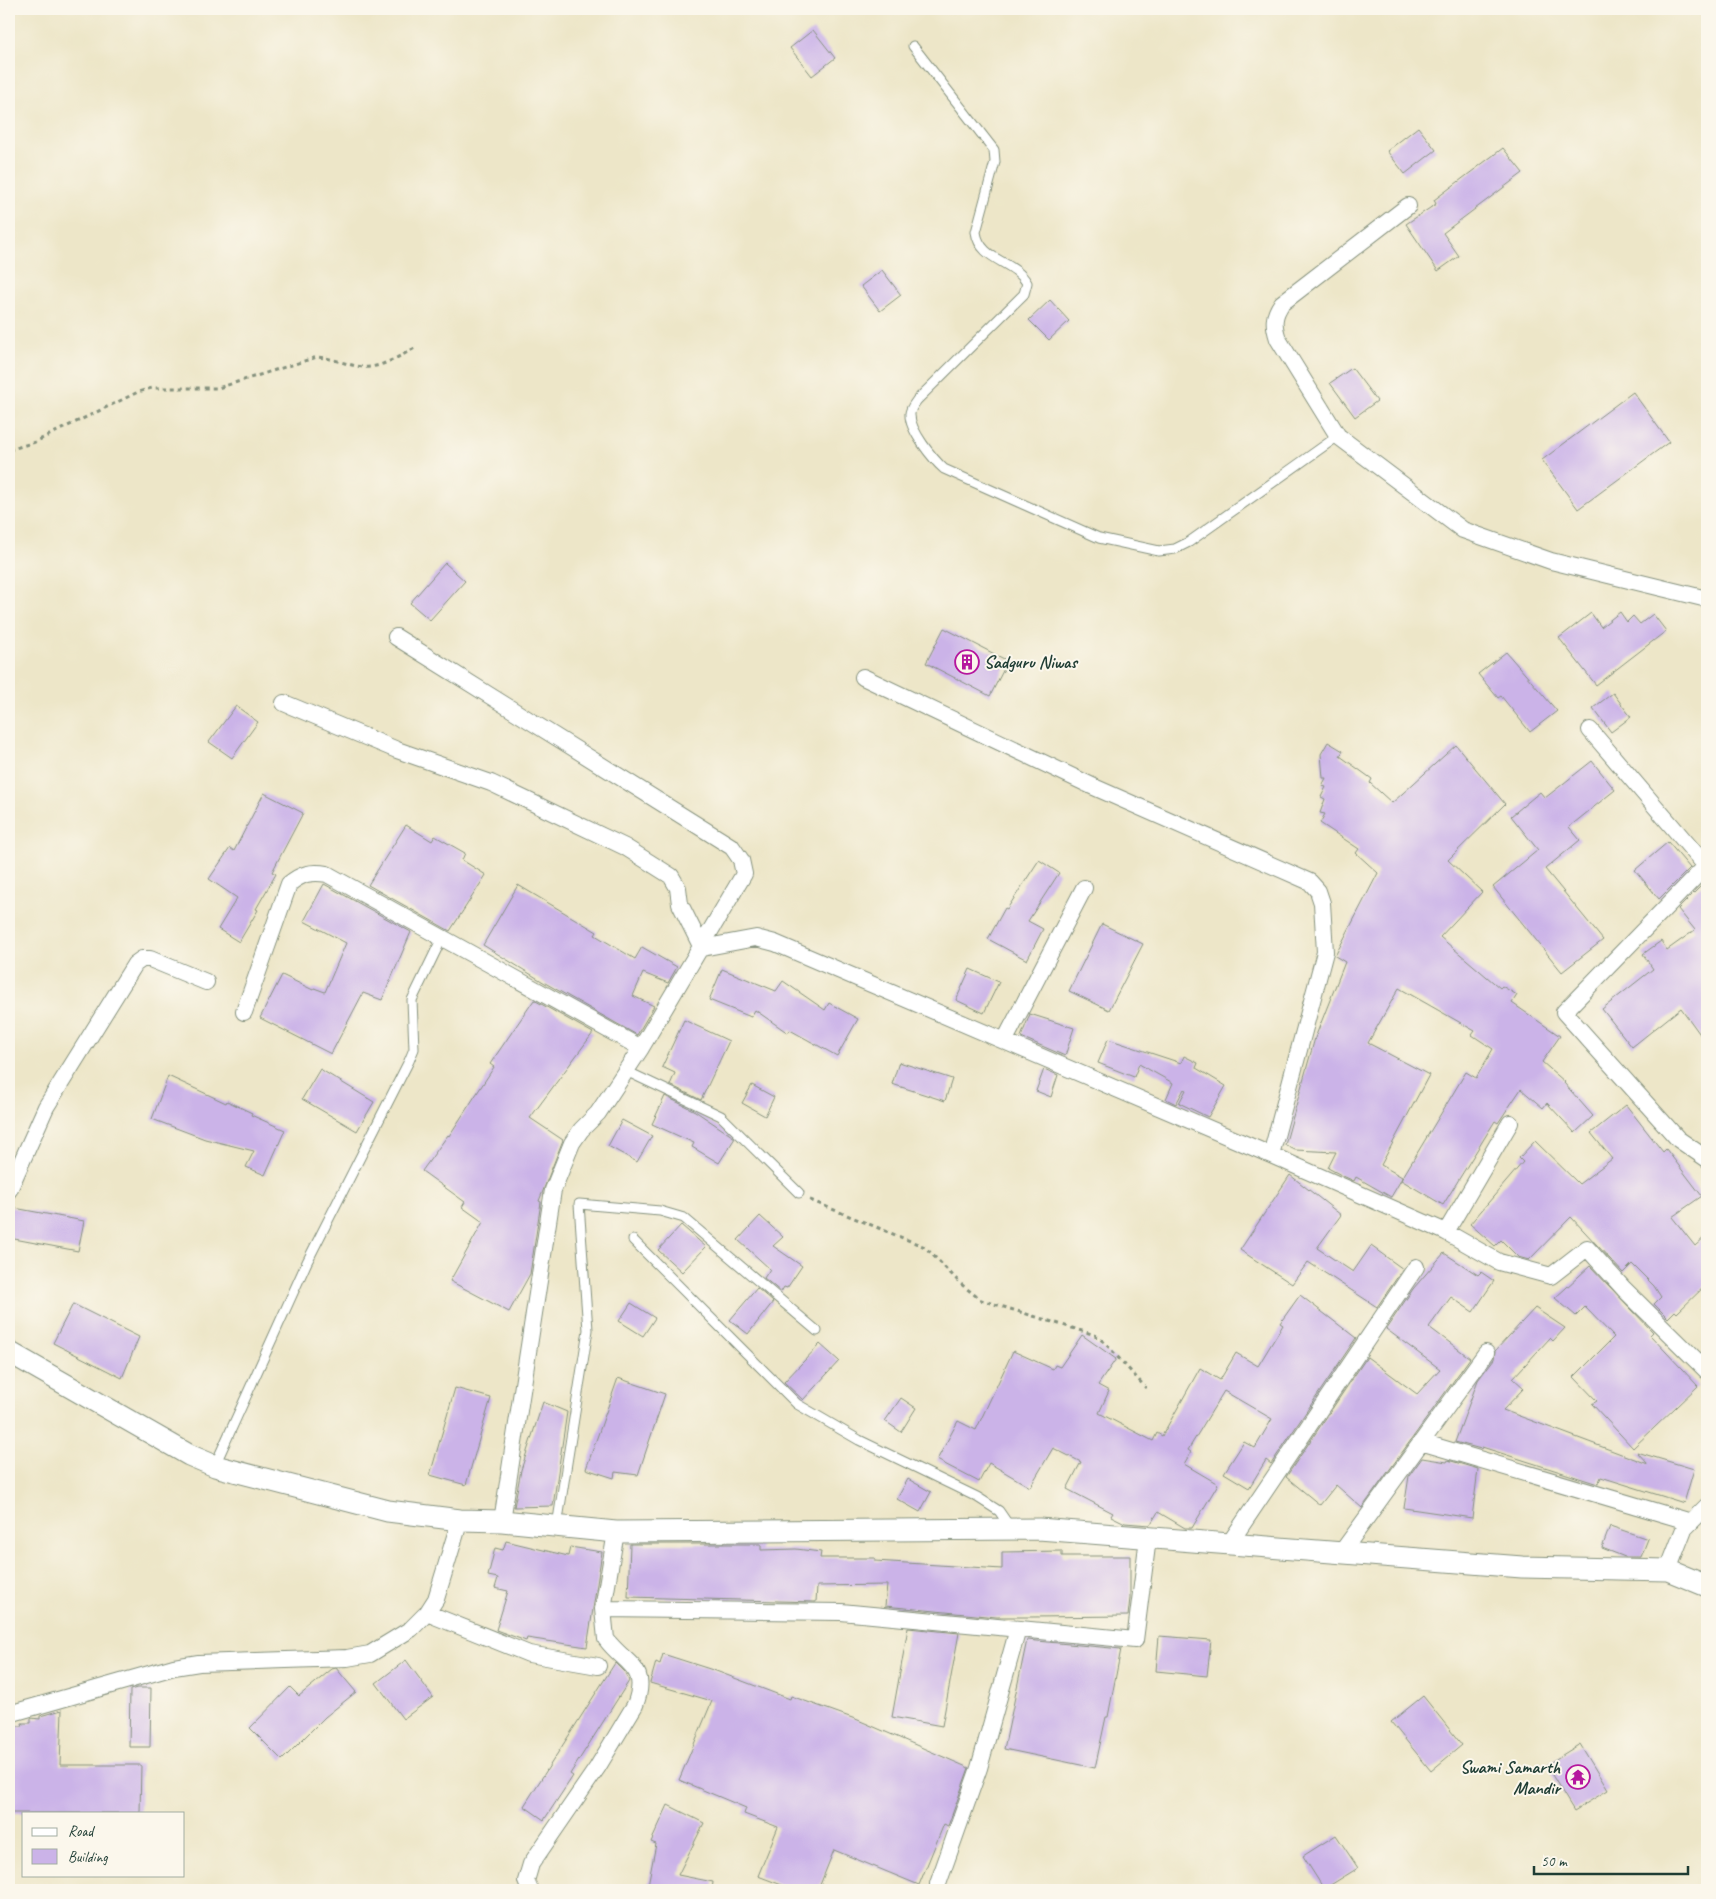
<svg xmlns="http://www.w3.org/2000/svg" width="1716" height="1899" font-family="Caveat,sans-serif">
	<style>
		.building { fill: #cbb3e8; fill-rule: evenodd }
		.lines { fill: none; stroke-linecap: round; stroke-linejoin: round }
		.service-casing { stroke: #86927e; stroke-width: 11 }
		.minor-casing { stroke: #86927e; stroke-width: 18 }
		.tertiary-casing { stroke: #86927e; stroke-width: 23 }
		.path { stroke: #86927e; stroke-width: 3; stroke-dasharray: 4 4; stroke-linecap: butt }
		.service { stroke: #fff; stroke-width: 9 }
		.minor { stroke: #fff; stroke-width: 16 }
		.tertiary { stroke: #fff; stroke-width: 21 }
		.labels { text-anchor: middle; dominant-baseline: central; stroke-width: 4; stroke-linejoin: round; paint-order: stroke }
		.poi-label { font-size: 18px; font-weight: bold; fill: #1f3d34; stroke: #fbf7ec; text-anchor: start }
	</style>
	<rect width="100%" height="100%" fill="#fbf7ec"/>
	<filter id="ink" filterUnits="userSpaceOnUse"><feTurbulence type="fractalNoise" baseFrequency=".02" numOctaves="2"/><feDisplacementMap in="SourceGraphic" scale="10" xChannelSelector="R" yChannelSelector="G"/><feConvolveMatrix kernelMatrix="1 2 1 2 8 2 1 2 1" color-interpolation-filters="sRGB"/></filter>
	<filter id="wash" filterUnits="userSpaceOnUse"><feTurbulence type="fractalNoise" baseFrequency=".0096" numOctaves="4" result="noise"/><feDisplacementMap in="SourceGraphic" scale="20" xChannelSelector="R" yChannelSelector="G"/><feGaussianBlur stdDeviation="1.12" result="paint"/><feColorMatrix in="noise" values="0 0 0 0 0 0 0 0 0 0 0 0 0 0 0 0 0 1.4 0 .05"/><feComposite in="paint" operator="in"/></filter>
	<g filter="url(#wash)">
		<rect width="100%" height="100%" fill="#ede6c8"/>
		<g id="blocks">
			<path class="building" d="M 813,30 L 835,58 L 812,76 L 790,48 Z
				M 1418,127 L 1436,150 L 1405,174 L 1387,151 Z
				M 1503,148 L 1523,173 L 1443,233 L 1459,256 L 1438,271 L 1406,224 L 1436,204 L 1434,200 Z
				M 882,270 L 901,295 L 880,311 L 861,286 Z
				M 1050,300 L 1069,321 L 1049,340 L 1029,320 Z
				M 1352,368 L 1377,401 L 1355,417 L 1330,383 Z
				M 1633,392 L 1669,442 L 1578,509 L 1542,460 Z
				M 445,563 L 465,581 L 430,620 L 410,603 Z
				M 1620,612 L 1627,622 L 1633,616 L 1640,624 L 1653,614 L 1666,631 L 1596,685 L 1559,638 L 1591,613 L 1601,627 Z
				M 944,628 L 1008,661 L 990,696 L 926,663 Z
				M 1506,652 L 1557,711 L 1530,732 L 1501,696 L 1498,698 L 1478,674 Z
				M 1613,693 L 1631,717 L 1611,732 L 1593,708 Z
				M 236,706 L 258,722 L 232,758 L 209,742 Z
				M 1328,742 L 1343,751 L 1340,756 L 1372,779 L 1370,783 L 1392,803 L 1456,745 L 1505,804 L 1448,860 L 1482,892 L 1440,937 L 1500,988 L 1502,986 L 1517,995 L 1512,1003 L 1560,1036 L 1542,1062 L 1565,1082 L 1564,1083 L 1593,1116 L 1575,1133 L 1547,1103 L 1543,1108 L 1521,1089 L 1498,1123 L 1495,1121 L 1443,1205 L 1401,1180 L 1391,1197 L 1356,1177 L 1354,1181 L 1343,1176 L 1328,1168 L 1336,1152 L 1295,1150 L 1285,1145 L 1315,1038 L 1345,962 L 1335,956 L 1378,873 L 1356,853 L 1359,849 L 1320,823 L 1325,814 L 1320,813 L 1325,799 L 1321,797 L 1326,787 L 1322,786 L 1326,778 L 1323,778 L 1321,754 ZM 1399,988 L 1475,1031 L 1472,1035 L 1493,1049 L 1476,1078 L 1466,1072 L 1401,1180 L 1402,1177 L 1381,1165 L 1429,1075 L 1368,1043 Z
				M 1592,761 L 1615,790 L 1569,827 L 1580,840 L 1545,869 L 1603,940 L 1562,972 L 1493,887 L 1538,850 L 1511,816 L 1540,792 L 1545,798 Z
				M 264,793 L 303,813 L 272,872 L 276,874 L 256,909 L 258,910 L 239,942 L 218,929 L 237,898 L 209,879 L 230,848 L 234,851 Z
				M 406,825 L 432,841 L 435,836 L 465,853 L 462,860 L 486,875 L 450,931 L 368,885 Z
				M 1668,842 L 1690,868 L 1659,899 L 1635,870 Z
				M 1039,860 L 1059,873 L 1028,921 L 1043,929 L 1027,960 L 988,939 L 1005,908 L 1007,909 Z
				M 324,884 L 411,932 L 382,1000 L 363,993 L 331,1054 L 260,1018 L 282,975 L 313,990 L 314,988 L 325,992 L 346,943 L 304,921 Z
				M 1703,884 L 1707,889 L 1707,1044 L 1681,1008 L 1632,1047 L 1602,1009 L 1653,969 L 1643,954 L 1661,941 L 1667,950 L 1695,930 L 1678,909 Z
				M 518,885 L 597,932 L 595,935 L 635,959 L 642,947 L 677,967 L 668,983 L 643,973 L 633,996 L 654,1006 L 637,1035 L 545,983 L 483,945 Z
				M 1102,924 L 1143,944 L 1109,1010 L 1069,991 Z
				M 722,969 L 776,991 L 783,981 L 825,1010 L 829,1003 L 858,1019 L 837,1056 L 790,1030 L 788,1033 L 755,1010 L 751,1017 L 709,1000 Z
				M 970,969 L 999,982 L 984,1013 L 956,1000 Z
				M 534,1000 L 593,1033 L 530,1118 L 563,1140 L 539,1201 L 541,1202 L 530,1274 L 509,1312 L 450,1281 L 483,1222 L 462,1207 L 465,1202 L 422,1171 L 448,1135 L 449,1136 L 494,1067 L 490,1064 Z
				M 1030,1014 L 1074,1028 L 1065,1056 L 1021,1037 Z
				M 684,1020 L 729,1041 L 701,1100 L 670,1085 L 675,1073 L 662,1067 Z
				M 1108,1039 L 1181,1063 L 1184,1056 L 1198,1063 L 1196,1068 L 1226,1086 L 1208,1117 L 1179,1103 L 1186,1090 L 1184,1089 L 1176,1104 L 1166,1099 L 1173,1083 L 1139,1064 L 1134,1077 L 1098,1063 Z
				M 899,1062 L 952,1079 L 945,1101 L 892,1084 Z
				M 320,1069 L 374,1102 L 357,1131 L 302,1099 Z
				M 1044,1069 L 1058,1075 L 1051,1097 L 1036,1091 Z
				M 168,1076 L 226,1103 L 227,1101 L 252,1113 L 251,1115 L 285,1130 L 265,1175 L 246,1167 L 254,1151 L 205,1139 L 152,1119 Z
				M 752,1085 L 774,1097 L 765,1116 L 742,1103 Z
				M 665,1096 L 695,1111 L 735,1138 L 719,1163 L 692,1147 L 694,1143 L 652,1124 Z
				M 1626,1105 L 1663,1152 L 1666,1149 L 1702,1196 L 1672,1217 L 1695,1246 L 1707,1235 L 1707,1284 L 1677,1313 L 1675,1311 L 1668,1318 L 1654,1304 L 1661,1297 L 1654,1286 L 1632,1264 L 1623,1273 L 1571,1217 L 1529,1260 L 1518,1257 L 1501,1240 L 1495,1246 L 1470,1224 L 1523,1162 L 1519,1158 L 1535,1141 L 1579,1184 L 1612,1159 L 1591,1133 Z
				M 622,1120 L 652,1136 L 637,1162 L 608,1146 Z
				M 1290,1175 L 1341,1215 L 1317,1248 L 1353,1272 L 1371,1246 L 1403,1269 L 1377,1307 L 1308,1262 L 1292,1284 L 1240,1250 Z
				M 9,1207 L 84,1221 L 78,1251 L 9,1238 Z
				M 760,1216 L 783,1237 L 773,1246 L 802,1266 L 787,1288 L 784,1287 L 781,1292 L 764,1278 L 770,1269 L 738,1240 Z
				M 681,1225 L 706,1247 L 682,1272 L 658,1250 Z
				M 1444,1253 L 1478,1275 L 1481,1272 L 1494,1281 L 1473,1312 L 1451,1297 L 1429,1327 L 1470,1358 L 1362,1508 L 1336,1485 L 1320,1505 L 1286,1477 L 1367,1357 L 1417,1394 L 1440,1369 L 1386,1329 L 1413,1289 Z
				M 1590,1266 L 1653,1332 L 1650,1335 L 1698,1386 L 1633,1448 L 1592,1404 L 1597,1401 L 1574,1377 L 1614,1337 L 1585,1307 L 1576,1316 L 1555,1298 Z
				M 757,1288 L 773,1302 L 748,1334 L 730,1320 Z
				M 1300,1295 L 1356,1338 L 1271,1464 L 1266,1460 L 1249,1488 L 1224,1473 L 1244,1442 L 1255,1448 L 1272,1419 L 1224,1391 L 1188,1450 L 1191,1452 L 1184,1464 L 1218,1484 L 1192,1528 L 1185,1528 L 1158,1512 L 1150,1525 L 1125,1523 L 1111,1516 L 1113,1513 L 1067,1489 L 1081,1462 L 1053,1448 L 1030,1487 L 989,1463 L 979,1482 L 937,1460 L 958,1421 L 976,1430 L 1013,1351 L 1053,1369 L 1055,1365 L 1060,1367 L 1082,1335 L 1116,1359 L 1098,1385 L 1109,1391 L 1099,1413 L 1153,1441 L 1157,1433 L 1162,1436 L 1200,1368 L 1220,1380 L 1236,1353 L 1258,1366 L 1283,1325 L 1280,1323 Z
				M 631,1303 L 655,1318 L 643,1336 L 619,1321 Z
				M 73,1304 L 139,1337 L 122,1378 L 53,1343 Z
				M 1535,1308 L 1565,1328 L 1553,1341 L 1550,1338 L 1513,1378 L 1524,1388 L 1503,1410 L 1648,1464 L 1637,1452 L 1694,1469 L 1684,1503 L 1601,1477 L 1598,1484 L 1482,1447 L 1481,1449 L 1455,1442 L 1478,1380 L 1494,1359 L 1495,1351 Z
				M 820,1344 L 839,1361 L 803,1400 L 784,1382 Z
				M 618,1378 L 665,1394 L 638,1475 L 615,1472 L 614,1478 L 586,1469 Z
				M 455,1388 L 491,1398 L 466,1485 L 430,1475 Z
				M 901,1398 L 916,1408 L 901,1432 L 885,1421 Z
				M 543,1402 L 567,1412 L 553,1506 L 514,1507 L 521,1470 Z
				M 1422,1458 L 1447,1462 L 1448,1460 L 1478,1469 L 1472,1518 L 1404,1508 L 1409,1476 Z
				M 908,1479 L 931,1492 L 920,1512 L 897,1499 Z
				M 1610,1526 L 1648,1539 L 1641,1557 L 1625,1557 L 1602,1548 Z
				M 506,1541 L 568,1556 L 570,1547 L 602,1552 L 587,1647 L 527,1638 L 526,1641 L 496,1630 L 508,1591 L 495,1588 L 498,1578 L 488,1576 L 495,1548 L 503,1550 Z
				M 630,1544 L 761,1544 L 761,1550 L 796,1549 L 821,1552 L 820,1558 L 875,1558 L 875,1561 L 1002,1569 L 1002,1552 L 1062,1551 L 1062,1556 L 1130,1556 L 1130,1598 L 1128,1616 L 1031,1617 L 996,1617 L 885,1606 L 887,1585 L 817,1586 L 816,1602 L 628,1597 Z
				M 908,1628 L 959,1633 L 942,1726 L 892,1717 Z
				M 1159,1636 L 1211,1640 L 1207,1676 L 1156,1671 Z
				M 1027,1640 L 1121,1649 L 1108,1717 L 1106,1717 L 1095,1768 L 1004,1749 Z
				M 663,1654 L 716,1671 L 790,1699 L 791,1696 L 858,1720 L 969,1768 L 948,1826 L 944,1824 L 919,1885 L 834,1850 L 818,1890 L 795,1890 L 758,1876 L 778,1827 L 744,1814 L 746,1808 L 679,1780 L 712,1701 L 650,1683 L 656,1662 L 660,1664 Z
				M 406,1660 L 433,1697 L 403,1719 L 376,1683 Z
				M 615,1663 L 625,1673 L 629,1681 L 570,1774 L 573,1776 L 544,1820 L 524,1806 Z
				M 336,1668 L 356,1692 L 325,1717 L 282,1760 L 250,1728 L 290,1687 L 299,1696 L 332,1669 Z
				M 137,1688 L 151,1688 L 150,1747 L 129,1747 L 130,1690 Z
				M 1423,1696 L 1462,1745 L 1431,1771 L 1391,1722 Z
				M 62,1710 L 60,1765 L 141,1765 L 140,1813 L 9,1813 L 9,1731 L 13,1731 L 13,1726 L 23,1726 L 22,1723 L 31,1723 L 31,1718 L 40,1719 L 40,1716 Z
				M 1580,1744 L 1608,1790 L 1574,1811 L 1546,1765 Z
				M 668,1805 L 704,1823 L 678,1875 L 713,1882 L 712,1890 L 647,1890 L 656,1844 L 651,1842 Z
				M 1336,1835 L 1358,1868 L 1324,1889 L 1303,1856 Z"/>
		</g>
	</g>
	<g filter="url(#ink)">
		<use href="#blocks" fill-opacity="0" stroke="#86927e" stroke-width="1"/>
		<g class="lines">
			<g class="service-casing">
				<path id="service" d="M 913,46 L 994,150 L 995,162 L 976,232 C 980,261 1014,260 1027,283 L 1024,294 L 917,400 C 914,404 910,409 910,414 C 909,430 933,459 944,469 L 1099,538 L 1159,551 L 1175,549 L 1189,542 L 1338,436
					M 626,1071 L 721,1116 L 799,1193
					M 633,1240 L 797,1404 L 859,1440 L 977,1497 L 999,1511 L 1010,1527
					M 215,1465 L 307,1262 L 409,1061 L 414,1049 L 412,1000 L 442,938
					M 557,1526 L 588,1330 L 579,1204 L 660,1211 L 684,1218 L 817,1331"/>
			</g>
			<g class="minor-casing">
				<path id="minor" d="M 1408,206 L 1282,303 C 1273,316 1273,324 1278,339 L 1338,436 L 1463,530 L 1551,561 L 1707,599
					M 396,637 L 732,847 L 741,860 L 744,874 L 641,1048 L 598,1113 L 581,1130 L 572,1143 L 553,1190 L 502,1521
					M 863,677 L 1094,787 L 1310,882 L 1318,891 L 1322,903 L 1325,952 L 1271,1155
					M 284,703 L 397,750 L 491,783 L 625,847 L 671,876 L 678,888 L 680,904 L 702,948
					M 1590,730 L 1706,866 L 1564,1012 L 1678,1139 L 1707,1159
					M 702,948 L 756,938 L 775,943 L 1271,1155 L 1446,1232 L 1510,1123
					M 244,1012 L 289,884 C 301,874 311,871 327,874 L 641,1048
					M 1005,1040 L 1084,888
					M 9,1190 L 46,1107 L 135,964 L 142,959 L 150,959 L 206,982
					M 1446,1232 L 1499,1262 L 1551,1276 L 1587,1248 L 1624,1289 L 1707,1371
					M 1421,1442 L 1691,1522
					M 616,1532 L 603,1609 L 841,1612 L 1135,1640 L 1148,1538
					M 1229,1544 L 1416,1267
					M 1341,1553 L 1486,1353
					M 1668,1570 L 1684,1529 L 1707,1506
					M 427,1613 L 529,1654 L 598,1666
					M 9,1714 L 174,1667 L 199,1663 L 347,1658 L 370,1654 L 411,1629 L 427,1613 L 436,1599 L 460,1520
					M 530,1890 L 526,1881 L 531,1864 L 597,1768 L 635,1705 C 650,1666 625,1665 606,1639 L 603,1609
					M 938,1890 L 938,1884 L 979,1768 L 1018,1629"/>
			</g>
			<g class="tertiary-casing">
				<path id="tertiary" d="M 9,1352 L 189,1455 L 215,1466 L 388,1511 L 460,1520 L 502,1521 L 616,1532 L 1039,1529 L 1522,1567 L 1668,1570 L 1707,1586"/>
			</g>
			<path class="path" d="M 9,450 L 35,442 L 138,392 L 152,388 L 218,388 L 317,357 C 333,358 347,365 362,367 C 381,369 401,355 417,347
				M 810,1200 L 925,1247 L 961,1284 L 981,1300 L 1095,1335 L 1104,1342 L 1146,1388"/>
			<use href="#service" class="service"/>
			<use href="#minor" class="minor"/>
			<use href="#tertiary" class="tertiary"/>
		</g>
	</g>
	<defs>
		<g id="building-ring" transform="scale(1.25)"><circle r="9.5" fill="#fbf7ec" stroke="#b5179e" stroke-width="1.5"/><path d="M-4-6H4V6H1V3H-1V6H-4ZM-2.5-4.3h1.7v1.8h-1.7ZM.8-4.3h1.7v1.8H.8ZM-2.5-1h1.7V.8h-1.7ZM.8-1h1.7V.8H.8Z" fill="#b5179e"/></g>
		<g id="temple-ring" transform="scale(1.25)"><circle r="9.5" fill="#fbf7ec" stroke="#b5179e" stroke-width="1.5"/><path d="M0-6L5-2H3V0L6.5 2.5H4V6H1.5V3h-3V6H-4V2.5H-6.5L-3 0V-2H-5Z" fill="#b5179e"/></g>
	</defs>
	<g fill-rule="evenodd">
		<use href="#building-ring" x="967" y="662"/>
		<use href="#temple-ring" x="1578" y="1777"/>
	</g>
	<g class="labels">
		<g class="poi-label">
			<text x="984" y="662">Sadguru Niwas</text>
			<text x="1560" y="1767" text-anchor="end">Swami Samarth<tspan x="1560" dy="21">Mandir</tspan></text>
		</g>
	</g>
	<rect width="1716" height="1899" fill="none" stroke="#fbf7ec" stroke-width="30"/>
	<rect x="22" y="1812" width="162" height="65" fill="#fbf7ec" stroke="#a3ada2"/>
	<rect x="32" y="1828" width="25" height="8" fill="#ffffff" stroke="#a3ada2"/>
	<text x="68" y="1836" font-size="15" fill="#1f3d34">Road</text>
	<rect x="32" y="1849" width="25" height="15" fill="#cbb3e8" stroke="#a3ada2"/>
	<text x="68" y="1862" font-size="15" fill="#1f3d34">Building</text>
	<path d="M1534 1866v8h154v-8" fill="none" stroke="#1f3d34" stroke-width="2.5"/>
	<text x="1541" y="1866" font-size="15" fill="#1f3d34" stroke="#fbf7ec" stroke-width="4" paint-order="stroke">50 m</text>
</svg>
